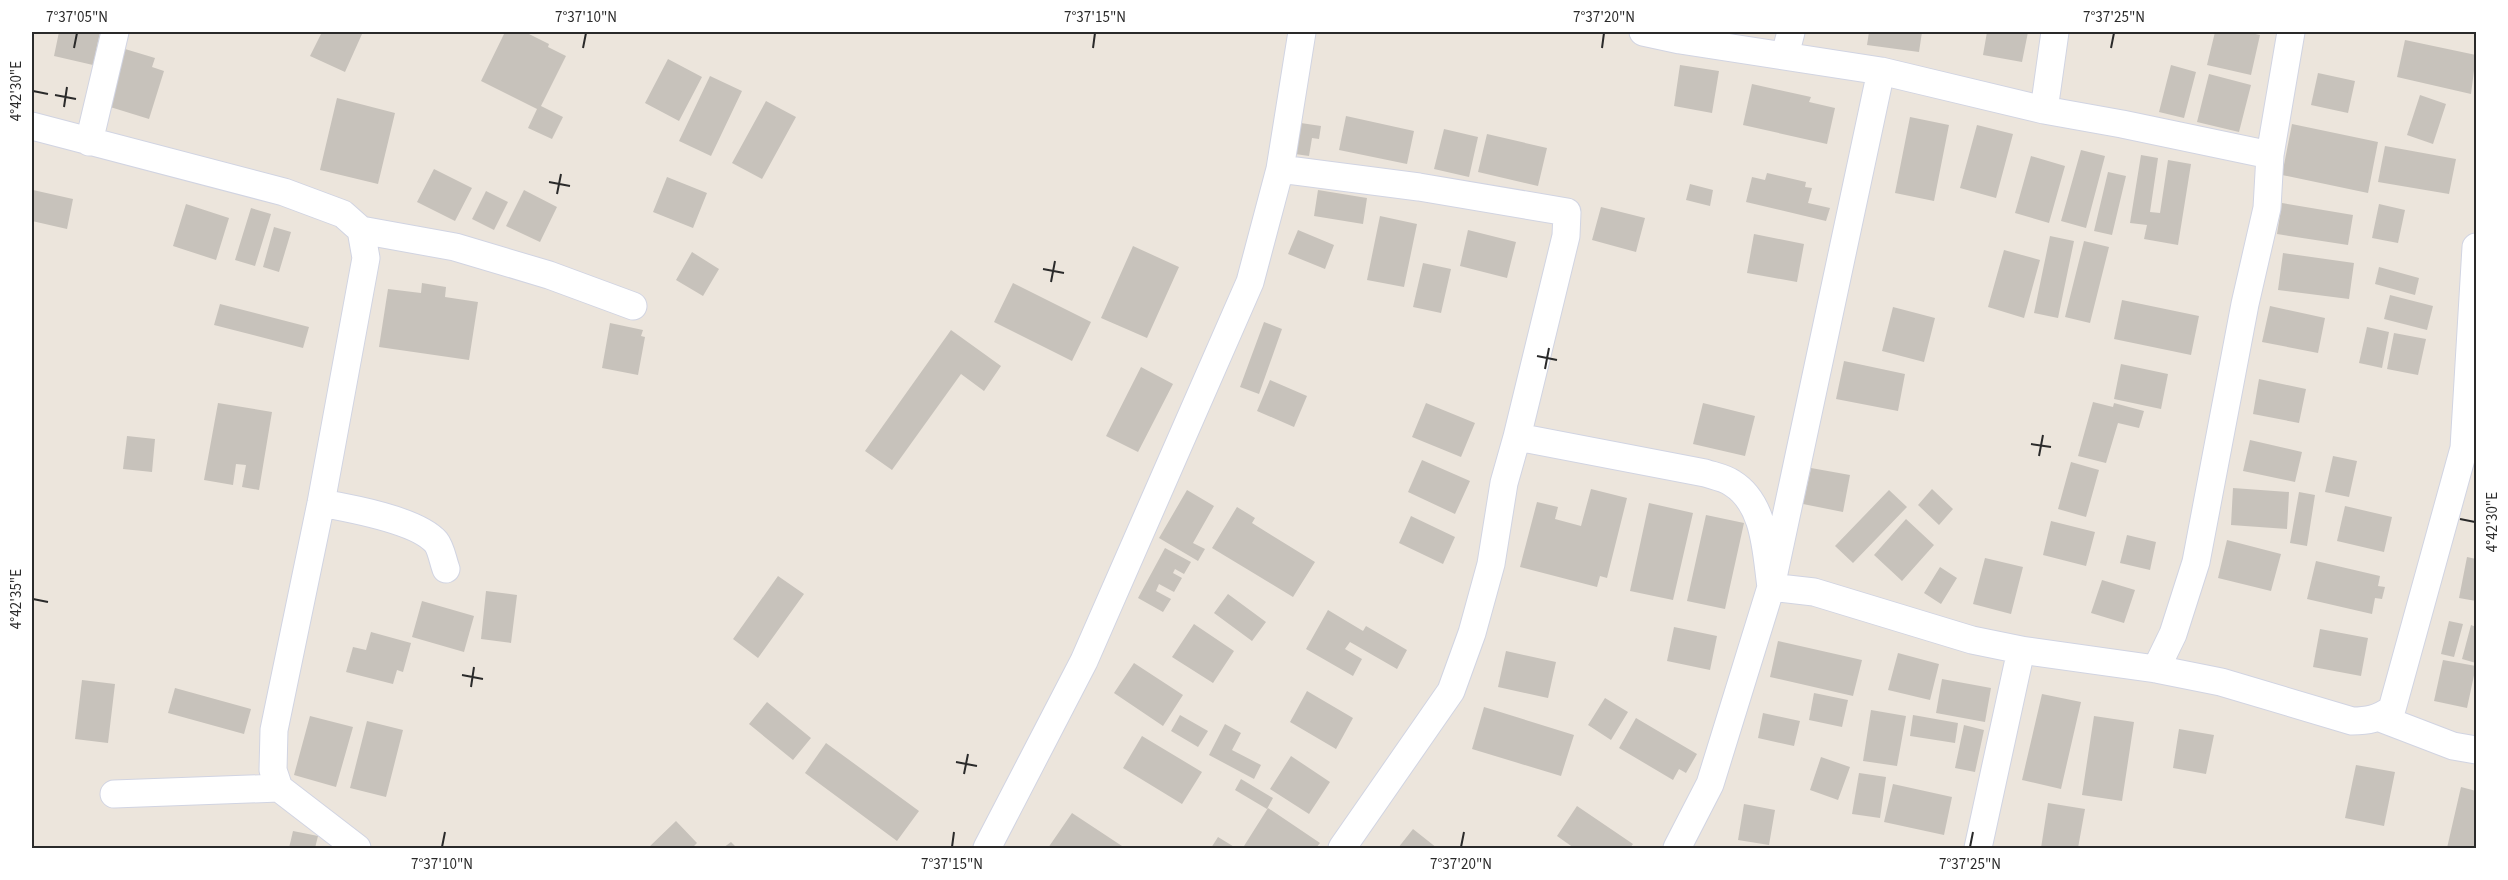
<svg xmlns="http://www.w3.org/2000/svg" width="2508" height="880" font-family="'Source Sans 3',sans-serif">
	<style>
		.building { fill: #c7c2bb }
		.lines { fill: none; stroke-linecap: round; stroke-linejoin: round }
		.minor-casing { stroke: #d1d4e2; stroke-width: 29 }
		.minor { stroke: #fff; stroke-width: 27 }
		.ticks { fill: none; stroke: #2a2a2a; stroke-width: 2 }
		.neatline { fill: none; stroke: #2a2a2a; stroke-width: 2 }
		.ticks-label { font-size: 15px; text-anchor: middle; fill: #2a2a2a }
	</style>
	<rect width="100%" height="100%" fill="#ece5dc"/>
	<path class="building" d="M 59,32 L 100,32 L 93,65 L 54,56 Z
		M 322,32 L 356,32 L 362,34 L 345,72 L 310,56 Z
		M 505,32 L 520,33 L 525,32 L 549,44 L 548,47 L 566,56 L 541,106 L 563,117 L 552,139 L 528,128 L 537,109 L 481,81 Z
		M 1869,32 L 1922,32 L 1919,52 L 1867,45 Z
		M 1987,32 L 2028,32 L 2022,62 L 1983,55 Z
		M 2215,32 L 2246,32 L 2260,35 L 2251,75 L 2207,65 Z
		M 2405,40 L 2476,55 L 2471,94 L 2397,77 Z
		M 125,49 L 155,58 L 152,67 L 164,71 L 149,119 L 107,106 Z
		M 668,59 L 702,77 L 679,121 L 645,103 Z
		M 1680,65 L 1719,71 L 1712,113 L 1674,106 Z
		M 2171,65 L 2196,72 L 2184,118 L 2159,112 Z
		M 2318,73 L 2355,81 L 2348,113 L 2311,105 Z
		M 2209,74 L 2251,85 L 2239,132 L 2197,122 Z
		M 710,76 L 742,91 L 711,156 L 679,141 Z
		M 1752,84 L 1811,97 L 1809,102 L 1835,108 L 1827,144 L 1743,125 Z
		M 2420,95 L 2446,104 L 2433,144 L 2407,135 Z
		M 337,98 L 395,113 L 378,184 L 320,170 Z
		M 766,101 L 796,117 L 762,179 L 732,163 Z
		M 1346,116 L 1414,131 L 1407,164 L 1339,150 Z
		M 1910,117 L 1949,125 L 1934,201 L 1895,193 Z
		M 1294,122 L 1321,126 L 1319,139 L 1312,138 L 1309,156 L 1288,153 Z
		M 2292,124 L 2378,142 L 2368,193 L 2282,175 Z
		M 1977,125 L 2013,134 L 1996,198 L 1960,188 Z
		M 1444,129 L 1478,137 L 1469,177 L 1434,169 Z
		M 1487,134 L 1547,148 L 1538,186 L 1478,172 Z
		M 2385,146 L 2456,159 L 2449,194 L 2378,182 Z
		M 2081,150 L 2105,156 L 2086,228 L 2061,221 Z
		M 2141,155 L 2158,158 L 2150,212 L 2160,213 L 2168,160 L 2191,164 L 2178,245 L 2144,239 L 2147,225 L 2130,223 Z
		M 2031,156 L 2065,166 L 2049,223 L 2015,213 Z
		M 434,169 L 472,188 L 455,221 L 417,202 Z
		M 2108,172 L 2126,176 L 2112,235 L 2094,231 Z
		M 1767,173 L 1806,182 L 1805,187 L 1812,188 L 1808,203 L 1830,208 L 1826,221 L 1746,202 L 1752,177 L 1765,180 Z
		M 667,177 L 707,193 L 693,228 L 653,212 Z
		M 1690,184 L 1713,190 L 1710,206 L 1686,200 Z
		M 33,190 L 73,199 L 67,229 L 32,221 Z
		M 524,190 L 557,207 L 540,242 L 506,226 Z
		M 1318,190 L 1367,198 L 1363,224 L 1314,216 Z
		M 486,191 L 508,202 L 494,230 L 472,219 Z
		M 2282,203 L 2353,215 L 2348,245 L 2277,234 Z
		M 186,204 L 229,218 L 216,260 L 173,246 Z
		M 2379,204 L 2405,210 L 2398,243 L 2372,238 Z
		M 1601,207 L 1645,218 L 1636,252 L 1592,240 Z
		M 251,208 L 271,214 L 255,266 L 235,260 Z
		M 1380,216 L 1417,224 L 1404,287 L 1367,280 Z
		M 274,227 L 291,232 L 279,272 L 263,267 Z
		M 1298,230 L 1334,245 L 1325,269 L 1288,254 Z
		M 1468,230 L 1516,242 L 1507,278 L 1460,266 Z
		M 1754,234 L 1804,244 L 1797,282 L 1747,273 Z
		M 2050,236 L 2074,241 L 2058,318 L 2034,313 Z
		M 2084,241 L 2109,247 L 2090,323 L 2065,317 Z
		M 1133,246 L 1179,267 L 1147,338 L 1101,318 Z
		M 2004,250 L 2040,260 L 2024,318 L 1988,307 Z
		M 692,252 L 719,269 L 703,296 L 676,280 Z
		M 2283,253 L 2354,263 L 2349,299 L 2278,290 Z
		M 1423,263 L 1451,269 L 1441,313 L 1413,307 Z
		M 2379,267 L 2419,278 L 2415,295 L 2375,284 Z
		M 422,283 L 446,287 L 445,297 L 478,302 L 469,360 L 379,347 L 388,289 L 421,293 Z
		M 1013,283 L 1091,322 L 1072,361 L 994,322 Z
		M 2390,295 L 2433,306 L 2427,330 L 2384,319 Z
		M 2122,300 L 2199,316 L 2191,355 L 2114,339 Z
		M 220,304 L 309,327 L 303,348 L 214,325 Z
		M 2270,306 L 2325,318 L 2318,353 L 2262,342 Z
		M 1893,307 L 1935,318 L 1924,362 L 1882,351 Z
		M 1264,322 L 1282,329 L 1259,394 L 1240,387 Z
		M 610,323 L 643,330 L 641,336 L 645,337 L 638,375 L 602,368 Z
		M 2367,327 L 2389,332 L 2382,368 L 2359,363 Z
		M 951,330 L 1001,366 L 984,391 L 961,374 L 892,470 L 865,451 Z
		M 2394,333 L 2426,339 L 2418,375 L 2387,369 Z
		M 1844,361 L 1905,374 L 1898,411 L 1836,399 Z
		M 2121,364 L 2168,374 L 2161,409 L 2114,399 Z
		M 1141,367 L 1173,384 L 1138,452 L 1106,436 Z
		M 2259,379 L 2306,389 L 2299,423 L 2253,414 Z
		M 1270,380 L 1307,396 L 1294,427 L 1257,411 Z
		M 2093,402 L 2113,407 L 2114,403 L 2144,411 L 2139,428 L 2118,423 L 2106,463 L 2078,456 Z
		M 218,403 L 272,412 L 259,490 L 242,487 L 246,465 L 236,464 L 233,485 L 204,480 Z
		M 1426,403 L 1475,423 L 1461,457 L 1412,437 Z
		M 1703,403 L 1755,416 L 1745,456 L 1693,444 Z
		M 127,436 L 155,439 L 152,472 L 123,469 Z
		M 2250,440 L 2302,452 L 2295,482 L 2243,471 Z
		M 2333,456 L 2357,461 L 2349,497 L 2325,492 Z
		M 1422,460 L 1470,481 L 1455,514 L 1408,492 Z
		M 2071,462 L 2099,470 L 2086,517 L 2058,509 Z
		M 1811,468 L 1850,475 L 1843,512 L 1803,504 Z
		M 2233,488 L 2289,492 L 2287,529 L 2231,525 Z
		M 1591,489 L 1627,498 L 1607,578 L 1600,576 L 1597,587 L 1520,567 L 1537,502 L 1558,507 L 1555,519 L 1581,526 Z
		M 1932,489 L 1953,509 L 1939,525 L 1918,505 Z
		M 1187,490 L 1214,506 L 1193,543 L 1205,549 L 1198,561 L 1159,538 Z
		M 1889,490 L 1907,507 L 1853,563 L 1835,546 Z
		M 2299,492 L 2315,495 L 2307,546 L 2290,543 Z
		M 1649,503 L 1693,513 L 1673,600 L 1630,591 Z
		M 2345,506 L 2392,517 L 2384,552 L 2337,541 Z
		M 1237,507 L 1255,518 L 1252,523 L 1315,562 L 1293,597 L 1212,548 Z
		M 1706,515 L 1744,523 L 1725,609 L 1687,601 Z
		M 1411,516 L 1455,537 L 1443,564 L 1399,543 Z
		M 1906,519 L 1934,545 L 1902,581 L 1874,555 Z
		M 2051,521 L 2095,532 L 2086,566 L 2043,555 Z
		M 2127,535 L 2156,542 L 2150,570 L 2120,563 Z
		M 2227,540 L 2281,554 L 2271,591 L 2218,578 Z
		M 1165,548 L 1191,562 L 1184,574 L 1175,569 L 1173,573 L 1182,578 L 1174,592 L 1159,584 L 1156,591 L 1171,599 L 1163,612 L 1138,598 Z
		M 2467,557 L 2476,559 L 2476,601 L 2459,598 Z
		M 1985,558 L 2023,567 L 2011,614 L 1973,604 Z
		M 2316,561 L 2380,576 L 2378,586 L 2385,587 L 2382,599 L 2375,598 L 2372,614 L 2307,599 Z
		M 1940,567 L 1957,578 L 1941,604 L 1924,593 Z
		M 778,576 L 804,594 L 758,658 L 733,639 Z
		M 2102,580 L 2135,590 L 2124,623 L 2091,613 Z
		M 486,591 L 517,595 L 511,643 L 481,639 Z
		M 1228,594 L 1266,622 L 1252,641 L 1214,613 Z
		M 422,601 L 474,616 L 464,652 L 412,637 Z
		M 1328,610 L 1363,631 L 1366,626 L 1407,650 L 1397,669 L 1350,642 L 1345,649 L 1362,659 L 1353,676 L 1306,649 Z
		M 2449,621 L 2463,624 L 2454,657 L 2441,654 Z
		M 1194,624 L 1234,651 L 1213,683 L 1172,657 Z
		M 2471,625 L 2476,627 L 2476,663 L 2462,659 Z
		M 1674,627 L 1717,636 L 1710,670 L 1667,661 Z
		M 2320,629 L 2368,638 L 2361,676 L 2313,667 Z
		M 371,632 L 411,643 L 403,672 L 397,670 L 393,684 L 346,672 L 353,647 L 366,650 Z
		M 1778,641 L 1862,660 L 1853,696 L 1770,677 Z
		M 1506,651 L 1556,662 L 1548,698 L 1498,687 Z
		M 1898,653 L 1939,664 L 1930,700 L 1888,690 Z
		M 2443,660 L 2476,666 L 2467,708 L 2434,701 Z
		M 1134,663 L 1183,695 L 1163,726 L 1114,693 Z
		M 1942,679 L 1991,688 L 1985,722 L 1936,713 Z
		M 82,680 L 115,684 L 108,743 L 75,739 Z
		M 175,688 L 251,709 L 244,734 L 168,713 Z
		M 1307,691 L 1353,718 L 1336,749 L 1290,722 Z
		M 1814,693 L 1848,700 L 1842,727 L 1809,720 Z
		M 2042,694 L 2081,702 L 2061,789 L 2022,780 Z
		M 1605,698 L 1628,712 L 1611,740 L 1588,725 Z
		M 767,702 L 811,738 L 793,760 L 749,724 Z
		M 1484,707 L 1574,735 L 1561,776 L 1472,749 Z
		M 1871,710 L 1906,716 L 1897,766 L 1863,761 Z
		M 1763,713 L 1800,721 L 1794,746 L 1758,738 Z
		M 1180,715 L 1208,731 L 1198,747 L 1171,731 Z
		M 1913,715 L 1958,723 L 1955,743 L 1910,736 Z
		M 310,716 L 353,727 L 336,787 L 294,775 Z
		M 2094,716 L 2134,722 L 2122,801 L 2082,795 Z
		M 1636,718 L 1697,754 L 1686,773 L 1679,769 L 1673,780 L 1619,748 Z
		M 367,721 L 403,730 L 386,797 L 350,788 Z
		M 1225,724 L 1241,733 L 1232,750 L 1261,765 L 1254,779 L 1209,755 Z
		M 1964,725 L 1984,730 L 1975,772 L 1955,768 Z
		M 2179,729 L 2214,735 L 2206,774 L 2173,768 Z
		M 1142,736 L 1202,772 L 1182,804 L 1123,768 Z
		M 826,743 L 919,811 L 897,841 L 805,773 Z
		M 1291,756 L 1330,782 L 1309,814 L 1270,789 Z
		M 1821,757 L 1850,767 L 1838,800 L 1810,790 Z
		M 2356,765 L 2395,772 L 2384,826 L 2345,818 Z
		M 1859,773 L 1886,777 L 1880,818 L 1852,814 Z
		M 1241,779 L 1273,798 L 1267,809 L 1235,790 Z
		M 1893,784 L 1952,797 L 1944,835 L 1884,822 Z
		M 2461,787 L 2476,791 L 2476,848 L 2447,848 Z
		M 2048,803 L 2085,809 L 2078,848 L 2041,848 Z
		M 1744,804 L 1775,810 L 1769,845 L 1738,840 Z
		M 1577,806 L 1633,844 L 1630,848 L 1574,848 L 1557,836 Z
		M 1268,808 L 1320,843 L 1316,848 L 1248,848 L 1244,846 Z
		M 1072,813 L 1125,848 L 1048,848 Z
		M 676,821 L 697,843 L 692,848 L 648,848 Z
		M 1413,829 L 1437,848 L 1398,848 Z
		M 293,831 L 318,836 L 315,848 L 289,848 Z
		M 1218,837 L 1236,848 L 1211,848 Z
		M 731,842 L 737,848 L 723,848 Z"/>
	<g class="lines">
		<g class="minor-casing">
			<path id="minor" d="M 1643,32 L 1680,40 L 1881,71 L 2044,110 L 2122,124 L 2270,155
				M 1785,55 L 1791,32
				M 2044,110 L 2055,32
				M 32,126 L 284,192 L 343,214 L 361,230 L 455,247 L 549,275 L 633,306
				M 89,142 L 115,32
				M 1280,169 L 1419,187 L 1567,212 L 1566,236 L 1517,437 L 1504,483 L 1491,564 L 1472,633 L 1451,691 L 1342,848
				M 1517,437 L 1705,473 C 1714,476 1725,478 1732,483 C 1766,504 1766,553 1771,587 L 1814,592 L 1972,640 L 2021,650 L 2156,669 L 2221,682 L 2352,721 C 2368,721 2378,719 2392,709 L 2464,448 L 2476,247
				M 321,503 C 349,508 417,520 436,542 C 441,548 443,561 446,569
				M 2156,669 L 2173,634 L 2196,562 L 2245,304 L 2267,208 L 2270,155 L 2291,32
				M 2380,718 L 2453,746 L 2476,750
				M 279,788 L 273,770 L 274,730 L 321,503 L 366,258 L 361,230
				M 114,794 L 279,788 L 357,848
				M 987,848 L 1084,661 L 1250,282 L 1280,169 L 1302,32
				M 1677,848 L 1710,784 L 1771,587 L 1881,71
				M 1978,848 L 2021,650"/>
		</g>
		<use href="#minor" class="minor"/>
	</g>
	<path class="ticks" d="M 74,48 L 77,33M 583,48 L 586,33M 1093,48 L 1095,33M 1602,48 L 1604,33M 2111,48 L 2114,33M 33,91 L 48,94M 55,95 L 76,99M 64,107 L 67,87M 549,182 L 570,186M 557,194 L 561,174M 1043,269 L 1064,273M 1051,282 L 1055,261M 1537,356 L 1557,360M 1545,369 L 1549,348M 2031,444 L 2051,447M 2039,456 L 2043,435M 2460,519 L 2475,522M 33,599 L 48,602M 462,675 L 483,679M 471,687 L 474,667M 956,762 L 977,766M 964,774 L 968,754M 442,847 L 445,832M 952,847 L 954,832M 1461,847 L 1464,832M 1970,847 L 1973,832"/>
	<rect width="2508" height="880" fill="none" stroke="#ffffff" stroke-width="66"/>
	<rect x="33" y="33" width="2442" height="814" class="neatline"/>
	<g class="ticks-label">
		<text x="77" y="22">7°37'05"N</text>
		<text x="586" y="22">7°37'10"N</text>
		<text x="1095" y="22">7°37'15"N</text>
		<text x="1604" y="22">7°37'20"N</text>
		<text x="2114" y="22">7°37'25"N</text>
		<text transform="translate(16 91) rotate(-90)" y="5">4°42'30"E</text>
		<text transform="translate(2492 522) rotate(-90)" y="5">4°42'30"E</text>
		<text transform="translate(16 599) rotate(-90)" y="5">4°42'35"E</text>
		<text x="442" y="869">7°37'10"N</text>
		<text x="952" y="869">7°37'15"N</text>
		<text x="1461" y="869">7°37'20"N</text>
		<text x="1970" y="869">7°37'25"N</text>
	</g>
</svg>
